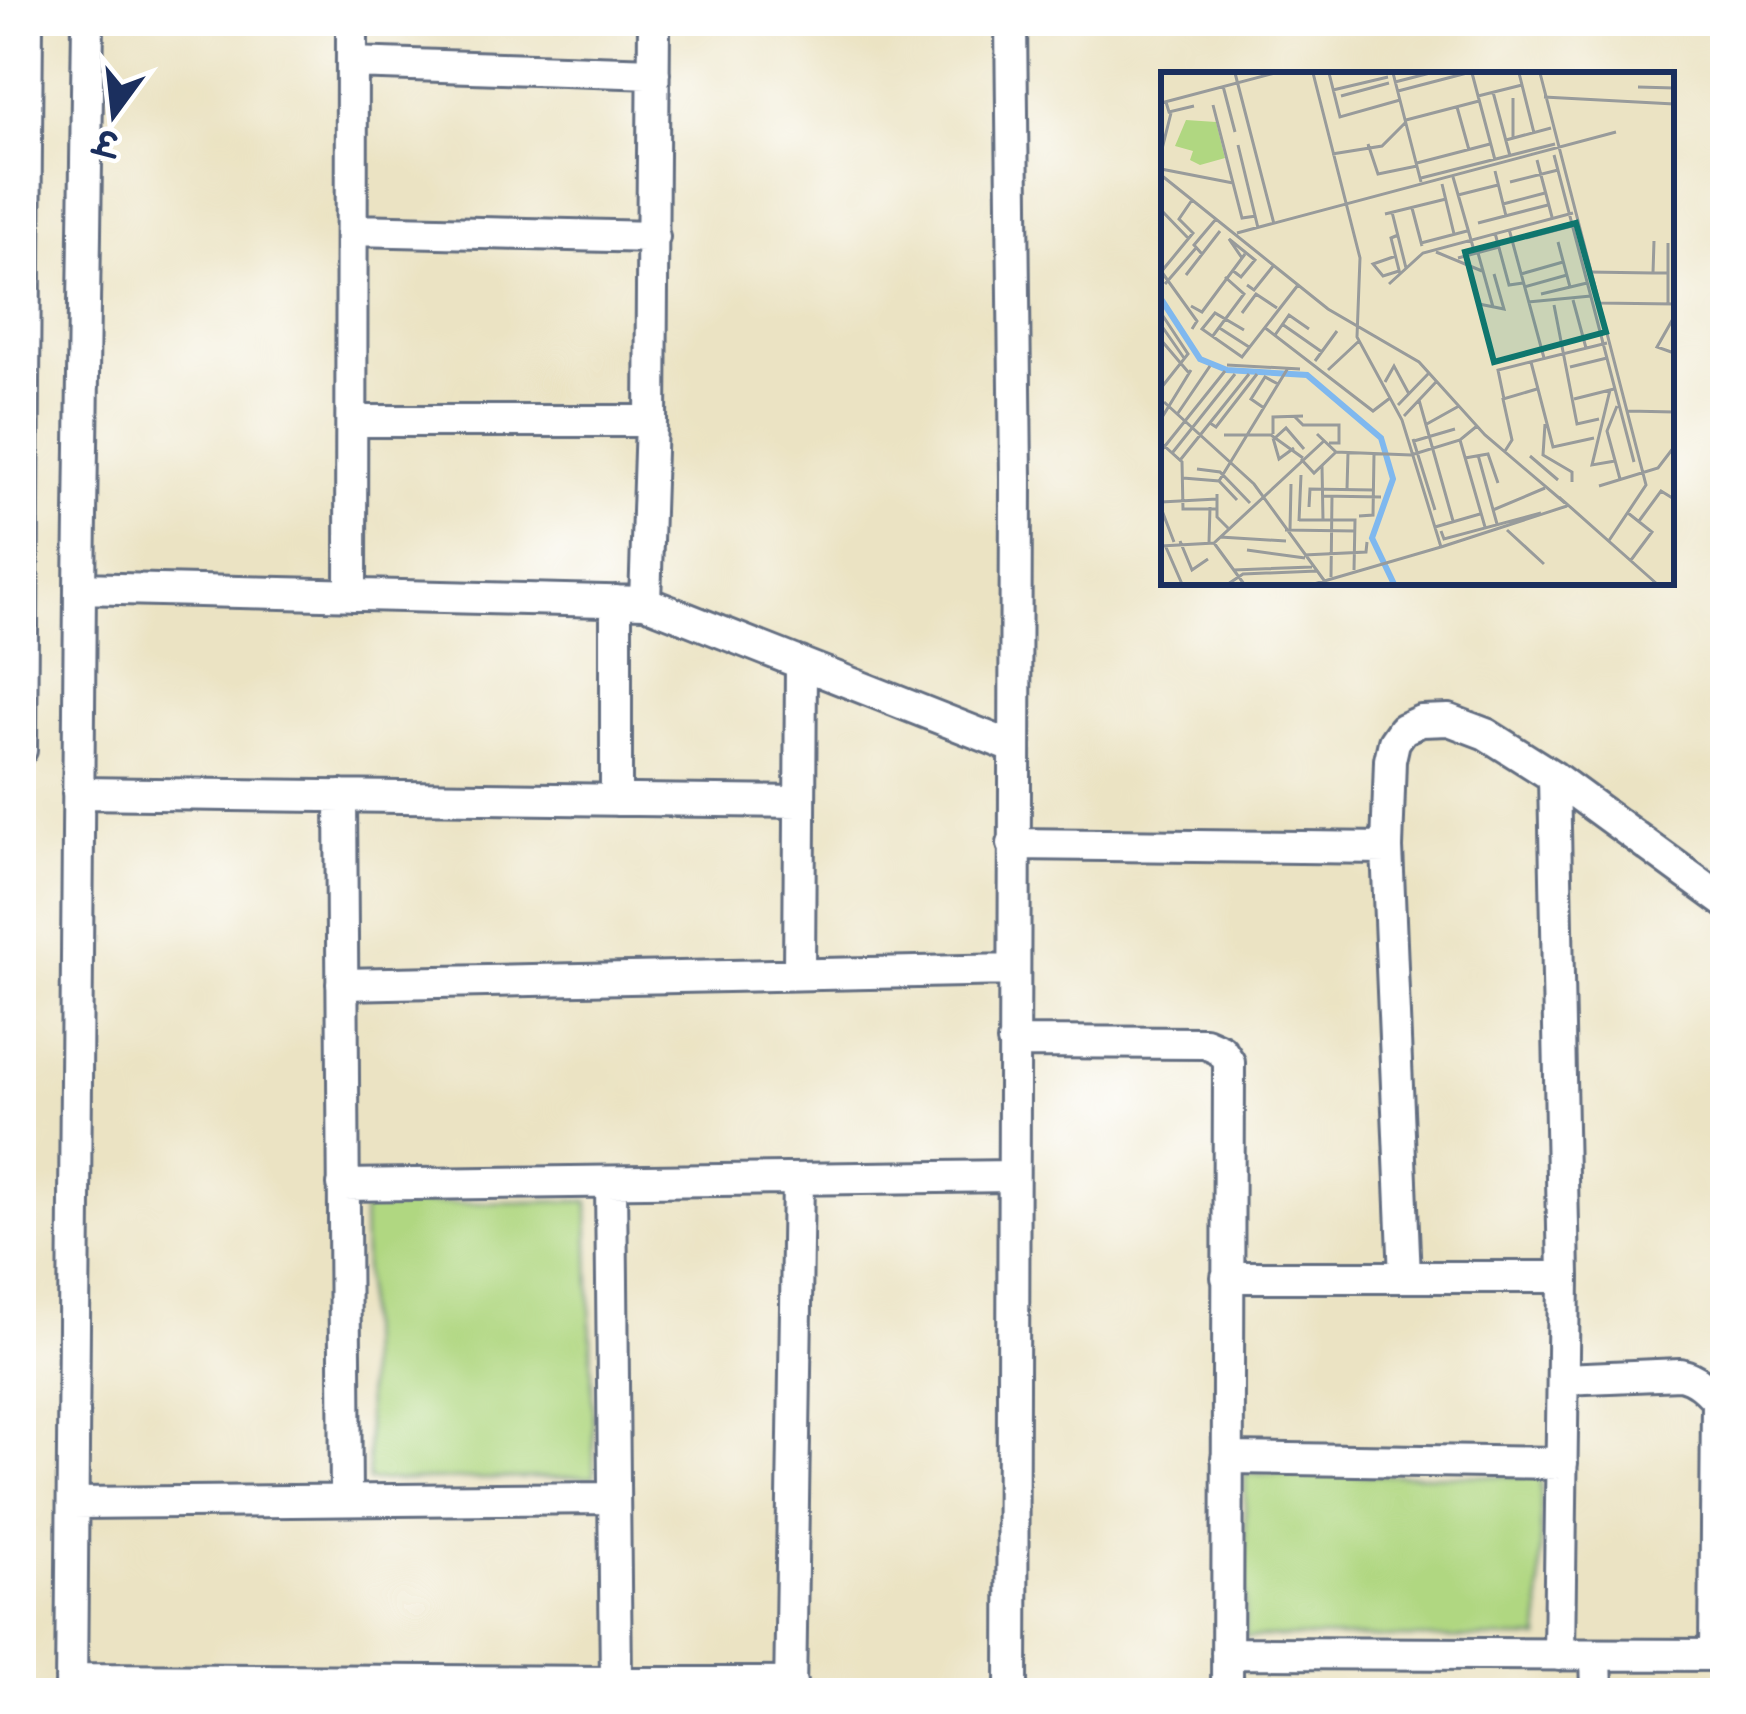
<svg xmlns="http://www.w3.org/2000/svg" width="1746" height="1714" font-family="Itim,'Playpen Sans Deva',sans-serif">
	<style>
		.green { fill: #b0d781; stroke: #668370; stroke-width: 3 }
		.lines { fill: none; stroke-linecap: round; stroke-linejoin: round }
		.minor-casing { stroke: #646e81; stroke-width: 36 }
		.minor { stroke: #fff; stroke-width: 30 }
		.inset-river { fill: none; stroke: #7fb8ef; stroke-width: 6 }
		.inset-road { fill: none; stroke: #989b9b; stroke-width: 3 }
		.view { fill: #0f766e; fill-opacity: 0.15; stroke: #0f766e; stroke-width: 6 }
		.inset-edge { fill: none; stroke: #1b2f5e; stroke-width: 6 }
	</style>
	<rect width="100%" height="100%" fill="#fff"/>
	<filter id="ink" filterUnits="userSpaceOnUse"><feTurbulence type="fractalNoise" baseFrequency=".00833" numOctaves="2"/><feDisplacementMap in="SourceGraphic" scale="24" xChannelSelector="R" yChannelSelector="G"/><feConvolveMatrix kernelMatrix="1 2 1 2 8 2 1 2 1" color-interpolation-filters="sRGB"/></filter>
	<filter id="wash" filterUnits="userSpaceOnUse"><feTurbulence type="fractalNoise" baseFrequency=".004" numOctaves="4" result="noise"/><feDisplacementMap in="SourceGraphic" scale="48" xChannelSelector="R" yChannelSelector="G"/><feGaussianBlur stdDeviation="2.7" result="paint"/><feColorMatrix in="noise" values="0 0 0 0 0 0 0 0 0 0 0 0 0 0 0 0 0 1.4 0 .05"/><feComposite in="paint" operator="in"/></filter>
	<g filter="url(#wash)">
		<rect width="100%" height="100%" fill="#ebe3c3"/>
		<path class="green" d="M 588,1201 L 594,1477 L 368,1481 L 363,1205 Z
			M 1245,1474 L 1541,1476 L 1540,1639 L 1245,1637 Z"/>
	</g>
	<g filter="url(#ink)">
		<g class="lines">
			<g class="minor-casing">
				<path id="minor" d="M 1011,21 L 1016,479 L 1012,1693
					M 352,63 L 654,73
					M 353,230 L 654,237
					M 353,421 L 651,421
					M 80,588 L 645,602 L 1013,747
					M 351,595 L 352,21
					M 616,601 L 616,800
					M 645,602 L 651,421 L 654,21
					M 21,750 L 27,21
					M 1554,777 L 1564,1277 L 1559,1655
					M 78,793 L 800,802
					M 341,796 L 346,1500
					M 1013,844 L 1387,848
					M 799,974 L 801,663
					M 342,984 L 1013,970
					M 1013,1042 L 1205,1043 L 1221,1050 L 1229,1062 L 1227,1693
					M 611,1182 L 616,1682
					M 343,1185 L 1013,1176
					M 1227,1277 L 1564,1277
					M 1405,1277 L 1387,848 L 1390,760 L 1394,742 L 1403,729 L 1421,721 L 1449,720 L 1486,734 L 1554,777 L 1725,902
					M 1563,1379 L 1680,1374 C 1701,1379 1710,1393 1725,1408
					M 1227,1458 L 1562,1463
					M 73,1503 L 614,1498
					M 1227,1653 L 1725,1655
					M 1596,1655 L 1597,1693
					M 1715,1655 L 1717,1399
					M 71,1679 L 791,1683
					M 71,1693 L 80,588 L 88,21
					M 790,1693 L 798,1179"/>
			</g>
			<use href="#minor" class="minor"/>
		</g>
	</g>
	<g transform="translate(1161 72)">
		<rect width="513" height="513" fill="#ebe3c3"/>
		<path d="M 25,48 L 55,50 L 64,86 L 39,93 L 29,88 L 32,79 L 14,74 Z" fill="#b0d781"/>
		<path class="inset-river" d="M 0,227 L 39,287 L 66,298 L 146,303 L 220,366 L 232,407 L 211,466 L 233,512"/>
		<path class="inset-road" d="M 74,1 L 113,152M 152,1 L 199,186 L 196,265 L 241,348 L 280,475 L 153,512M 168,1 L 179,45 L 239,28M 232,1 L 260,110M 311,1 L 334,88M 358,1 L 373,61M 379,1 L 485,413 L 447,470M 234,10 L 269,1M 62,14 L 74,60M 477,15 L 513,16M 172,18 L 227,5M 237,19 L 306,1M 332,20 L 349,84M 180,24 L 228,11M 317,24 L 361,13M 383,25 L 513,32M 352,26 L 352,66M 5,30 L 8,40 L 33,34M 0,31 L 114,1M 52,33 L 81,146 L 95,144M 296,35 L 308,78M 245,48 L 318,29M 345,68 L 390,56M 207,72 L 217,102 L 256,94M 77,73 L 97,156M 0,81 L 10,41M 171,82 L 221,74 L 245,50M 393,83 L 473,390M 376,88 L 391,145M 256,91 L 329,72M 0,97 L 72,111M 334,99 L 345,144M 0,103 L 167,237 L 258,290 L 324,363 L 404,431M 292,105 L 314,182M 260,106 L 394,72M 349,110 L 397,98M 281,112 L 293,162M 297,123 L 337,113M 342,132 L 384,121M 251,136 L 261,174M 1,139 L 27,166M 231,140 L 245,196M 224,142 L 285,127M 317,151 L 387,133M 348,157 L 383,286M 76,161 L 455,60M 334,161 L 348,213 L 362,211M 237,163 L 230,166 L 239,202M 365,166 L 411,154M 493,169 L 492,201 L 507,201M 397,170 L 409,215M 260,171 L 306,159M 275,180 L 321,199M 317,181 L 332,235M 41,182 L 33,173 L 55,147M 235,184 L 212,192 L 222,204 L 238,199M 297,186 L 338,175M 71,198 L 80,205 L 94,188 L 68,167 L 81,186M 0,199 L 36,249 L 31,257M 0,200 L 32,161 L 18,147 L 31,128M 427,200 L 492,201M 360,202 L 402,190M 25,203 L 59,159M 4,212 L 35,176M 228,212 L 262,181 L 412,141M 86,213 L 93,218 L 113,193M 363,215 L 406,203M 380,222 L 426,211M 412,228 L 425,276M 367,230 L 430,224M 437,231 L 513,232M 318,232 L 343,237 L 333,202M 507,232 L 507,171M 393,233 L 416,352 L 438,347M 30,234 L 41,240 L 84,182M 0,241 L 27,282 L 0,316M 81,241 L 95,222 L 116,236M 513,245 L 496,275 L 513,281M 121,252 L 161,280M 0,253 L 23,286M 57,255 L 88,275M 103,255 L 212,339 L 229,326M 83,258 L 54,241 L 41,257 L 81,285 L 137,213M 114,263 L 128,243 L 148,257M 51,265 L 83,222 L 64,205M 0,268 L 28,301M 154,289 L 176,259M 370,290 L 392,375 L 433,366M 66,293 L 139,297M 409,295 L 446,286M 167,298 L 198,269M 224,310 L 233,294 L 248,322M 449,318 L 431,393 L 454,389M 343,327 L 337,298 L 446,271M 413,327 L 453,317M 258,328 L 292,449M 3,330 L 93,412 L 165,511M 237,333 L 267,302M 456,334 L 446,359 L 459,407M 103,336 L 90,327 L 104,305 L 117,312M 467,339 L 513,340M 17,341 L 49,294M 133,344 L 142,353 L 178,353 L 178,371 L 168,371M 243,344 L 275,310M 0,347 L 30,298M 49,351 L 55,355 L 96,302M 384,352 L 382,383 L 411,400 L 411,410M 264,353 L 298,334M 112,362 L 112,345 L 142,344M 156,362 L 175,380 L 250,383 L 299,368 L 316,354M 63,363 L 110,363 L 142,386M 115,365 L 125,356 L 143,377M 112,366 L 118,387 L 133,376M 252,367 L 274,438M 299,368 L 324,455M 253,369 L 294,357M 0,371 L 21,390 L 22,437 L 56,437M 0,379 L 64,299M 344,379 L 351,368 L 342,327 L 376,317M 12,380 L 74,302M 317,383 L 336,452M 369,384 L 397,408M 304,386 L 327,382 L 337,411M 20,387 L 88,302M 140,387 L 153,401 L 175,380M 161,394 L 162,448M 36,397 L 59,400 L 89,431M 22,406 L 58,409 L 76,428M 58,409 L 127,296M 438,414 L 497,396 L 513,375M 186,417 L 187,381M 56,422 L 56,445 L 67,456M 161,424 L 220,425M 398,425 L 496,512M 0,430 L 56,427M 148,435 L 149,417 L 212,418M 0,436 L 13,470M 332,438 L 384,416M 467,441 L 491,460 L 470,488M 198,444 L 212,443 L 213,382M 138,448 L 194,448 L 193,498M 138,449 L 140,403M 478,449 L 500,419 L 513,427M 274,455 L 319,442M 124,458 L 194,459M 129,458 L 130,412M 346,458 L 383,492M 280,459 L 283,467 L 380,441M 59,465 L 125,469M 19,469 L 31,498 L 47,487M 48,471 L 49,435M 53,471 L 83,512M 4,473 L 21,512M 0,474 L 53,471 L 164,368M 280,475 L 406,434M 86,478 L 144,486M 143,483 L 205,480 L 206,470M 73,498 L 151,495M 170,505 L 171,424M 67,512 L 82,502 L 156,499"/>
		<path class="view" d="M 415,151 L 445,260 L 333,290 L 304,180 Z"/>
		<rect width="513" height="513" class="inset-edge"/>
	</g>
	<rect width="1746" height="1714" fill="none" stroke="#fff" stroke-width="72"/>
	<g transform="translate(114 114) rotate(195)" stroke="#ffffff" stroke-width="9" paint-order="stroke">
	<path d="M0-9L21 45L0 30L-21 45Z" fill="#1b2f5e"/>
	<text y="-18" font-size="33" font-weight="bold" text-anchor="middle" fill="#1b2f5e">उ</text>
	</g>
</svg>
